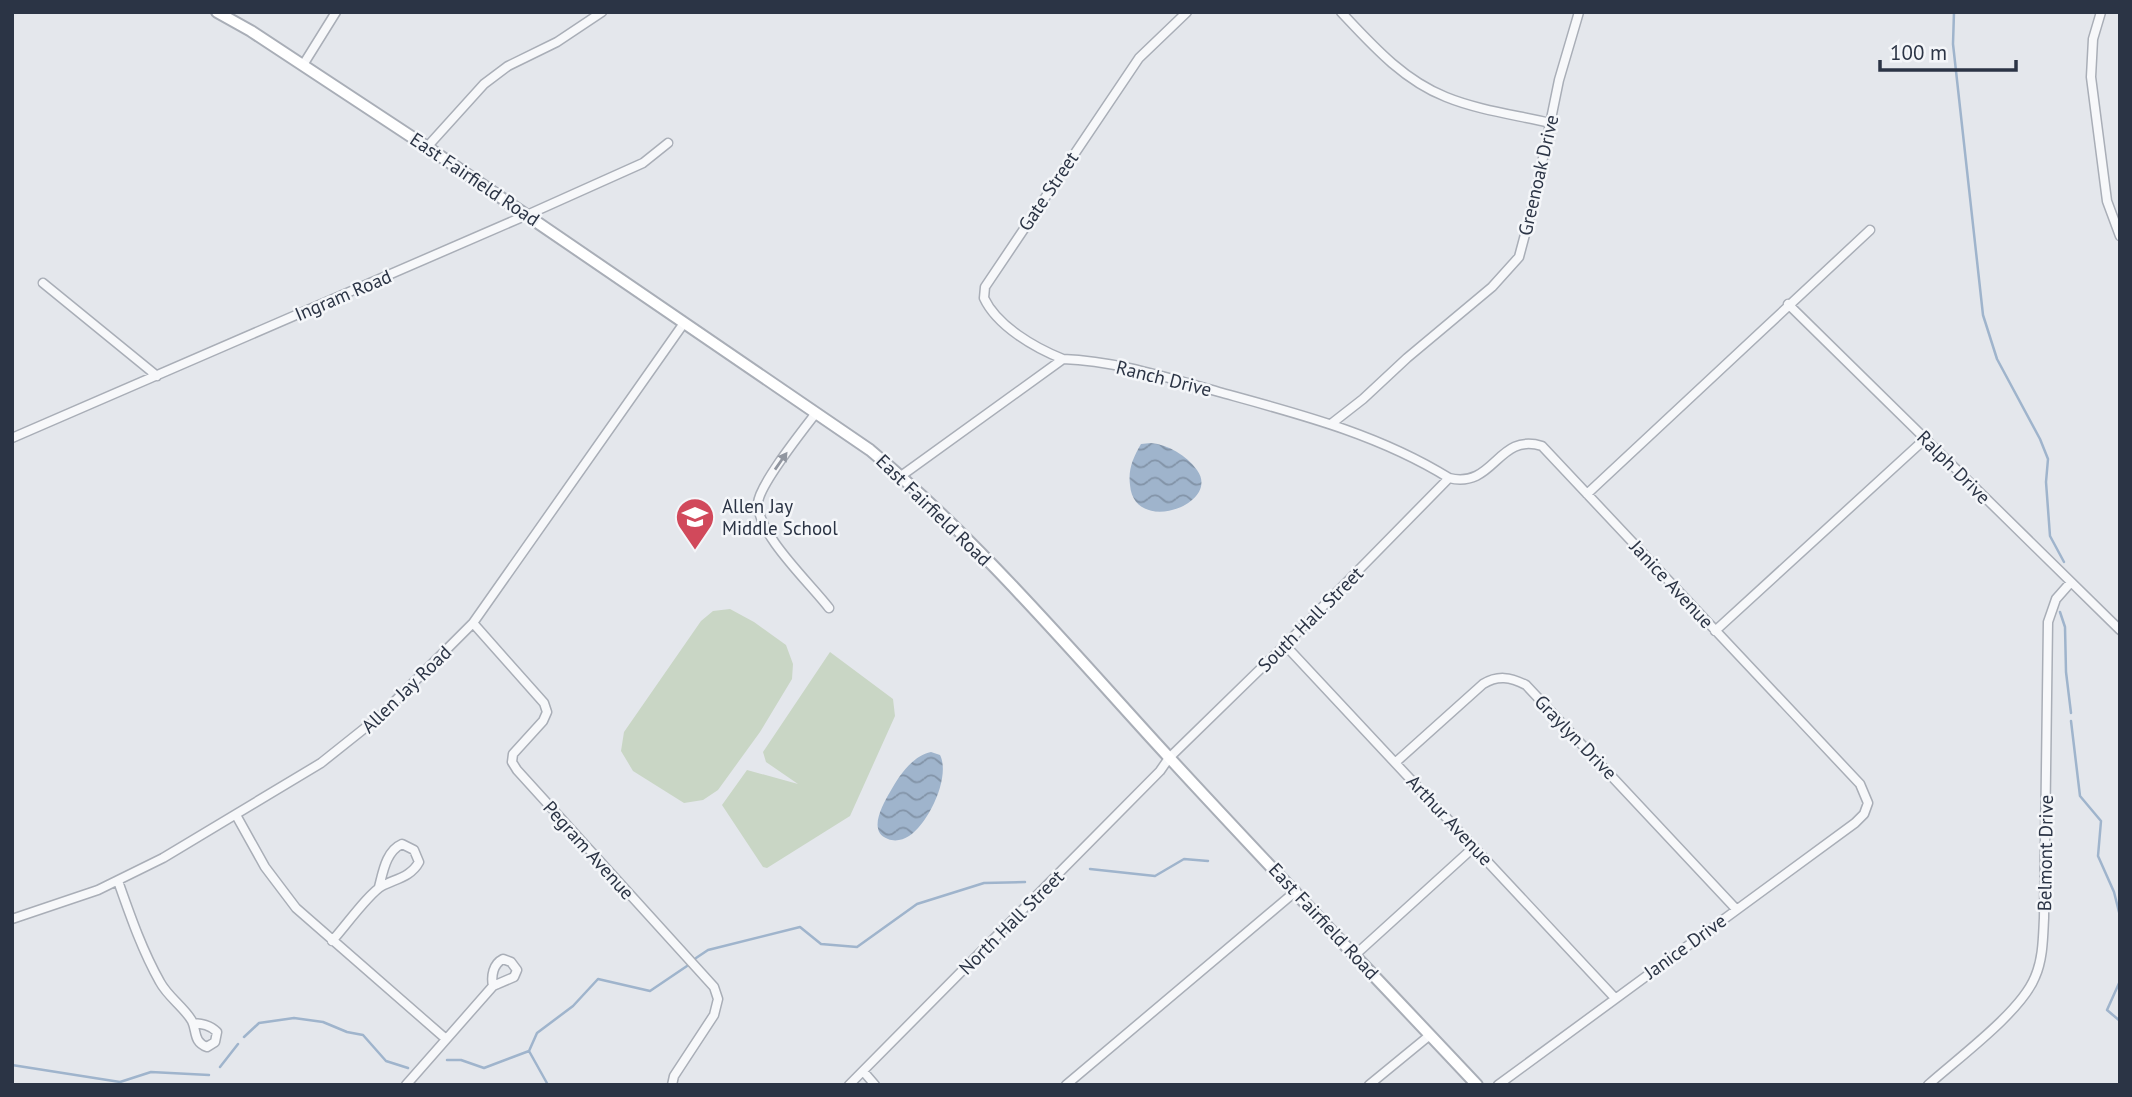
<svg xmlns="http://www.w3.org/2000/svg" width="2132" height="1097" font-family="'PT Sans',sans-serif">
	<style>
		.green { fill: #c9d6c5 }
		.water { fill: url(#water-waves) }
		.lines { fill: none; stroke-linecap: round; stroke-linejoin: round }
		.stream { stroke: #9fb4cc; stroke-width: 2.5 }
		.minor-casing { stroke: #a9aeb7; stroke-width: 11 }
		.secondary-casing { stroke: #a9aeb7; stroke-width: 14 }
		.minor { stroke: #f7f8fa; stroke-width: 8 }
		.secondary { stroke: #fff; stroke-width: 10 }
		.oneway { fill: #9196a0 }
		.labels { text-anchor: middle; dominant-baseline: central; stroke-width: 5; stroke-linejoin: round; paint-order: stroke }
		.street-label { font-size: 19px; fill: #2b3445; stroke: #f4f6f9 }
		.poi-label { font-size: 19px; fill: #2b3445; stroke: #f4f6f9; text-anchor: start }
	</style>
	<defs>
		<pattern id="water-waves" width="16" height="10" patternUnits="userSpaceOnUse" patternTransform="scale(1.75)"><rect width="16" height="10" fill="#9fb4cc"/><path d="M0 5q4-4 8 0t8 0" fill="none" stroke="#8293a7"/></pattern>
	</defs>
	<rect width="100%" height="100%" fill="#e4e7ec"/>
	<path class="green" d="M 730,609 L 754,622 L 786,645 L 793,664 L 792,679 L 760,732 L 718,790 L 703,800 L 684,803 L 633,771 L 621,751 L 624,732 L 701,621 L 713,611 Z
		M 830,652 L 893,699 L 895,716 L 850,816 L 767,868 L 763,867 L 722,805 L 747,770 L 798,784 L 766,762 L 763,752 Z"/>
	<path class="water" d="M 1151,443 C 1169,445 1186,455 1197,470 C 1222,504 1134,536 1130,485 C 1128,469 1133,458 1141,444 Z
		M 931,752 L 940,755 C 951,777 928,824 909,836 C 903,840 895,842 888,839 C 867,832 883,804 890,792 C 899,776 912,756 931,752 Z"/>
	<g class="lines">
		<path class="stream" d="M 1954,12 L 1953,44 L 1983,315 L 1997,359 L 2040,439 L 2048,459 L 2046,482 L 2050,536 L 2064,562
			M 2060,612 L 2065,627 L 2066,672 L 2071,713
			M 2071,721 L 2080,796 L 2101,821 L 2098,856 L 2114,892 L 2120,916
			M 1090,869 L 1155,876 L 1184,859 L 1208,861
			M 696,958 L 708,950 L 800,927 L 821,944 L 857,947 L 917,904 L 984,883 L 1025,882
			M 2120,981 L 2107,1010 L 2120,1021
			M 244,1037 L 259,1023 L 294,1018 L 323,1022 L 347,1032 L 363,1035 L 386,1061 L 408,1068
			M 529,1051 L 537,1033 L 573,1006 L 598,979 L 650,991 L 687,966
			M 447,1060 L 461,1060 L 484,1068 L 529,1051 L 548,1085
			M 12,1065 L 120,1082 L 151,1072 L 209,1075
			M 220,1067 L 238,1044"/>
		<g class="minor-casing">
			<path id="minor" d="M 1341,12 C 1372,45 1403,80 1446,97 C 1478,110 1516,115 1550,123
				M 2101,12 L 2093,39 L 2091,77 L 2107,201 L 2120,236
				M 303,65 L 336,12
				M 427,147 L 484,84 L 508,66 L 557,42 L 602,12
				M 43,283 L 157,376
				M 1788,304 L 2120,630
				M 1063,359 C 1035,348 997,326 984,298 L 985,287 L 1139,58 L 1187,12
				M 816,413 C 803,430 759,485 758,503 C 757,534 810,583 829,608
				M 1331,424 L 1363,399 L 1407,358 L 1492,287 L 1519,257 L 1535,197 L 1559,80 L 1579,12
				M 12,438 L 527,215 L 643,163 L 668,143
				M 901,476 L 1063,359 C 1117,361 1168,378 1219,392 C 1299,414 1378,434 1449,478 C 1495,489 1497,432 1542,446 L 1860,784 L 1868,803 L 1864,814 L 1855,823 L 1498,1085
				M 1587,494 L 1870,230
				M 473,623 L 544,703 L 547,712 L 543,721 L 513,754 L 512,762 L 517,770 L 714,987 L 718,999 L 714,1015 L 674,1076 L 672,1085
				M 1715,631 L 1925,439
				M 1285,645 L 1614,997
				M 1396,762 L 1483,684 C 1498,675 1510,677 1526,685 L 1736,909
				M 236,815 L 265,867 L 296,908 L 446,1039
				M 118,881 C 130,915 142,950 160,982 C 168,997 184,1007 192,1021 C 197,1031 193,1042 207,1047 L 215,1042 L 217,1032 C 210,1025 203,1024 193,1023
				M 12,919 L 98,890 L 163,858 L 321,763 L 380,716 L 473,623 L 684,323
				M 332,941 C 344,928 369,893 382,886 C 395,879 411,877 419,862 L 414,850 L 402,844 C 386,851 383,872 379,887
				M 1355,955 L 1474,847
				M 863,1071 L 875,1085
				M 406,1085 L 493,986 L 514,977 L 517,970 L 511,962 L 503,959 C 493,964 491,976 493,986
				M 849,1085 L 1160,771 L 1169,758 L 1285,645 L 1449,478
				M 1066,1085 L 1296,891
				M 1369,1085 L 1430,1035
				M 1928,1085 C 1958,1058 2021,1012 2035,977 C 2043,959 2043,938 2044,918 L 2048,622 L 2056,599 L 2071,582"/>
		</g>
		<g class="secondary-casing">
			<path id="secondary" d="M 217,12 L 251,31 L 427,147 L 870,450 C 974,537 1063,641 1154,741 C 1260,857 1369,970 1477,1085"/>
		</g>
		<use href="#minor" class="minor"/>
		<use href="#secondary" class="secondary"/>
	</g>
	<defs><path id="oneway-solid" d="M-6-.8H1V-3.2L6.5 0L1 3.2V.8H-6Z" transform="scale(1.75)"/></defs>
	<use class="oneway" href="#oneway-solid" transform="translate(781 461) rotate(-55)"/>
	<defs>
		<g id="school-pin" transform="scale(2.0125)"><path d="M0 17L-7.5 6A9.5 9.5 0 1 1 7.5 6Z" fill="#d1495b" stroke="#f4f6f9"/><path d="M0-5L7-2L0 1L-7-2ZM-4 1L0 2.5L4 1V4Q0 6-4 4Z" fill="#fff"/></g>
	</defs>
	<g fill-rule="evenodd">
		<use href="#school-pin" x="695" y="517"/>
	</g>
	<g class="labels">
		<g class="street-label">
			<text transform="translate(1538 175) rotate(-77)">Greenoak Drive</text>
			<text transform="translate(475 179) rotate(34)">East Fairfield Road</text>
			<text transform="translate(1048 191) rotate(-56)">Gate Street</text>
			<text transform="translate(343 295) rotate(-23)">Ingram Road</text>
			<text transform="translate(1164 378) rotate(14)">Ranch Drive</text>
			<text transform="translate(1954 467) rotate(45)">Ralph Drive</text>
			<text transform="translate(934 510) rotate(44)">East Fairfield Road</text>
			<text transform="translate(1672 584) rotate(47)">Janice Avenue</text>
			<text transform="translate(1310 619) rotate(-45)">South Hall Street</text>
			<text transform="translate(406 689) rotate(-44)">Allen Jay Road</text>
			<text transform="translate(1576 737) rotate(46)">Graylyn Drive</text>
			<text transform="translate(1450 820) rotate(47)">Arthur Avenue</text>
			<text transform="translate(589 850) rotate(48)">Pegram Avenue</text>
			<text transform="translate(2045 853) rotate(-89)">Belmont Drive</text>
			<text transform="translate(1324 921) rotate(47)">East Fairfield Road</text>
			<text transform="translate(1011 922) rotate(-45)">North Hall Street</text>
			<text transform="translate(1685 946) rotate(-36)">Janice Drive</text>
		</g>
		<g class="poi-label">
			<text x="722" y="506">Allen Jay<tspan x="722" dy="22">Middle School</tspan></text>
		</g>
	</g>
	<rect width="2132" height="1097" fill="none" stroke="#2b3445" stroke-width="28"/>
	<path d="M1880 60v10h136v-10" fill="none" stroke="#2b3445" stroke-width="3.5"/>
	<text x="1890" y="60" font-size="21" fill="#2b3445" stroke="#f4f6f9" stroke-width="5" paint-order="stroke">100 m</text>
</svg>
